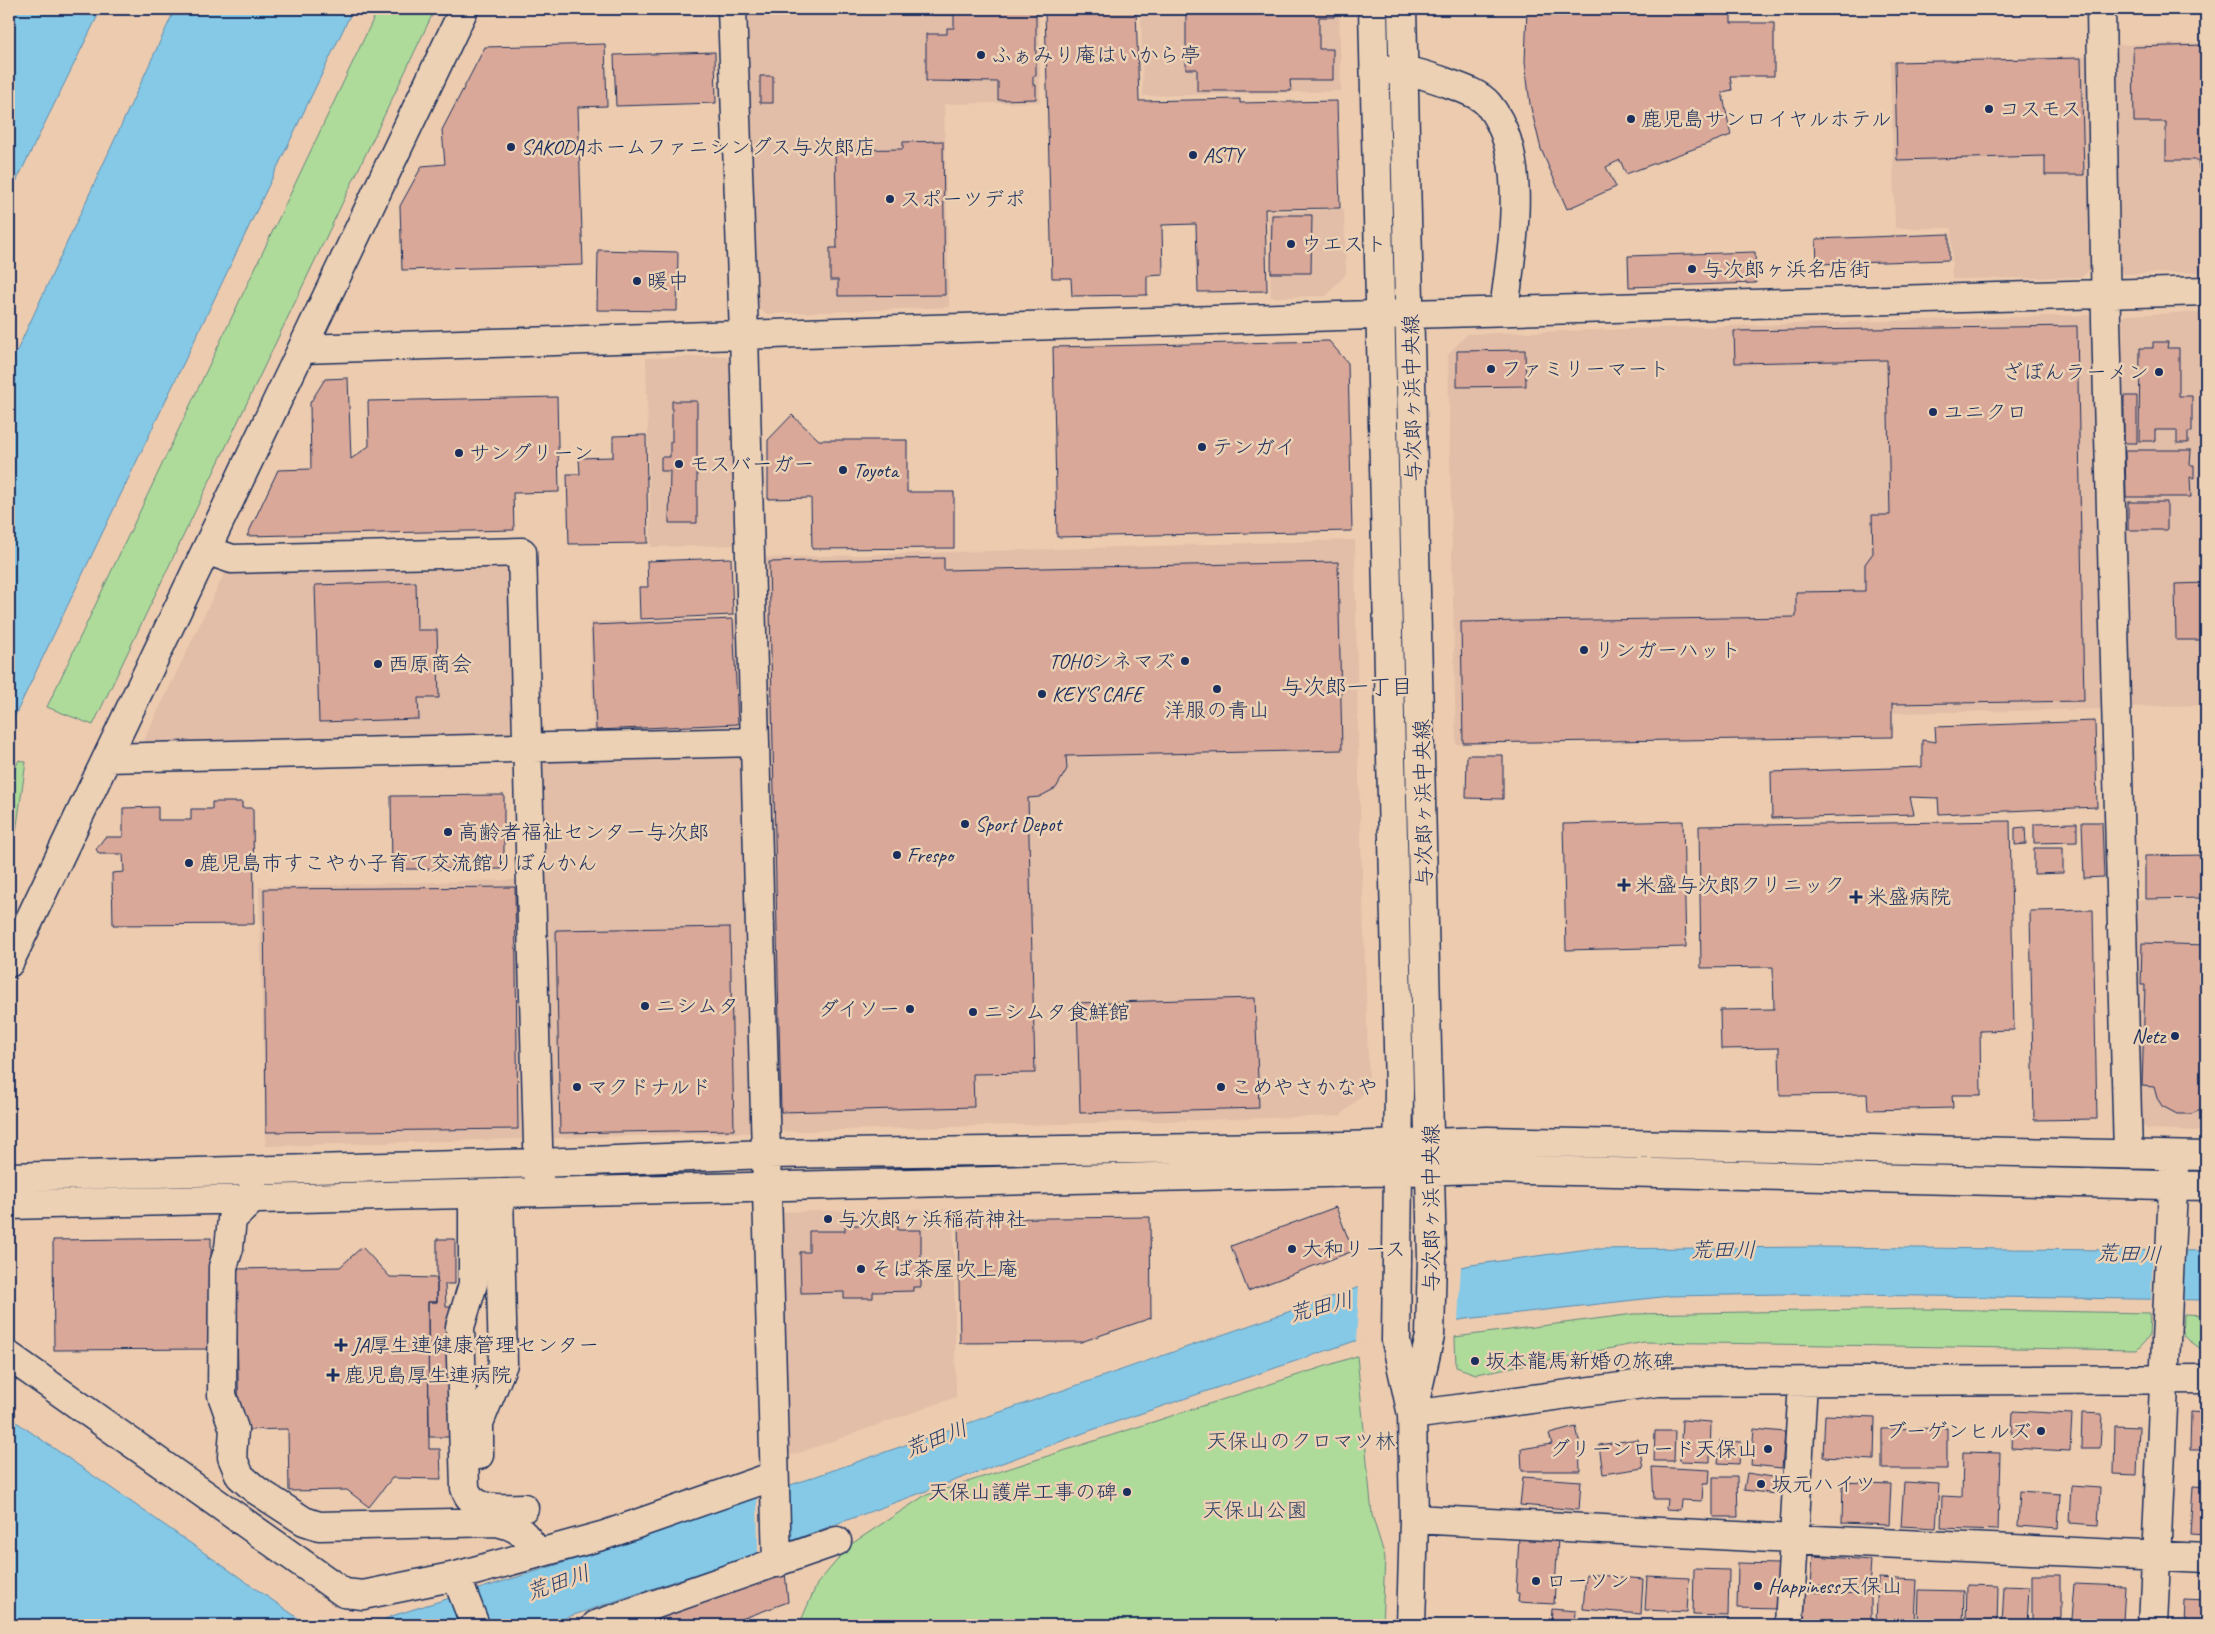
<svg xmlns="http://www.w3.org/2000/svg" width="2215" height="1634" font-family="Caveat,'Klee One',sans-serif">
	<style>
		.built { fill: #e2bda7 }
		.green { fill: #aedb99; stroke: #64857c }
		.water { fill: #85c9e6; stroke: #5b8bb0 }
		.pier { fill: #eccbaf }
		.building { fill: #d9a898; stroke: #1b2f5e }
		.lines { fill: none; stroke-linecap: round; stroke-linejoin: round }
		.minor-casing { stroke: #1b2f5e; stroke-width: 31 }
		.minor { stroke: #edd1b4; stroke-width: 28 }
		.poi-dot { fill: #1b2f5e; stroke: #edd1b4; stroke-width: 2 }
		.labels { text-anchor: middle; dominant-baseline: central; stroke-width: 5; stroke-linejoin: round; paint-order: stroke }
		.poi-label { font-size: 21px; fill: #1b2f5e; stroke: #edd1b4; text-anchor: start }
		.street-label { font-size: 21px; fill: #1b2f5e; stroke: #edd1b4 }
		.park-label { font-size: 21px; fill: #2a4064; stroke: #edd1b4 }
		.neighbourhood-label { font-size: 22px; fill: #1b2f5e; stroke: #edd1b4 }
		.water-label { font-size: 22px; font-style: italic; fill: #263e6c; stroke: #edd1b4 }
	</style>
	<rect width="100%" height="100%" fill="#eccbaf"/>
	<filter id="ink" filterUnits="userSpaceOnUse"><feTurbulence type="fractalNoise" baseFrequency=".02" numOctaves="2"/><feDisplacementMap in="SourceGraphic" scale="10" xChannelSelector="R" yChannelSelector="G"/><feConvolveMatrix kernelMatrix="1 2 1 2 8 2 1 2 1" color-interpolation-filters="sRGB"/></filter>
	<g filter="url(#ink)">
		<path class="built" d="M 745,9 L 1039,9 L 1040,102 L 944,104 L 949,307 L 766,314 L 754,305 Z
			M 1141,9 L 1339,9 L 1341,91 L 1143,96 Z
			M 2206,43 L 2206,272 L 2124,274 L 2115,266 L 2113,45 Z
			M 2092,56 L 2095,265 L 2082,277 L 1952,279 L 1952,228 L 1895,228 L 1890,61 Z
			M 1344,209 L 1346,274 L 1326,296 L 1271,297 L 1268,212 Z
			M 2206,312 L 2206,705 L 2127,707 L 2115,324 L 2126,315 Z
			M 2089,315 L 2095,325 L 2103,709 L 1892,713 L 1892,737 L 1456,744 L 1448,355 L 1467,334 Z
			M 726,356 L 734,364 L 739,545 L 651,547 L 646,358 Z
			M 1355,540 L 1358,749 L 1369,1088 L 1340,1116 L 266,1146 L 259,887 L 543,879 L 540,766 L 549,758 L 594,757 L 590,622 L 760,617 L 759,558 Z
			M 506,561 L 514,568 L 519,731 L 511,739 L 151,748 L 144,740 L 227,568 Z
			M 2133,900 L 2206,900 L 2206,1131 L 2147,1129 L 2139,1123 Z
			M 953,1209 L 956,1397 L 793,1455 L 783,1449 L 777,1212 Z"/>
		<path class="green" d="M 378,9 L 435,9 L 93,725 L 47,707 Z
			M 19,760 L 26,762 L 16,832 L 9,853 L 9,781 Z
			M 1924,1309 L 2150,1313 L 2149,1337 L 2137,1350 L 1644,1342 L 1476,1374 L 1456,1367 L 1455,1337 L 1634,1314 Z
			M 2184,1314 L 2206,1315 L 2206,1349 L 2201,1349 L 2183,1336 Z
			M 1357,1356 L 1372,1515 L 1385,1557 L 1382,1625 L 799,1625 L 817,1584 L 850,1545 L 924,1496 Z"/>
		<path class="water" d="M 9,9 L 101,9 L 9,196 Z
			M 175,9 L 353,9 L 9,728 L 9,368 Z
			M 1818,1247 L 2206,1251 L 2206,1300 L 1783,1294 L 1670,1296 L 1465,1319 L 1355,1341 L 1089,1431 L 755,1554 L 544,1625 L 371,1625 L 395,1615 L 598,1552 L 1357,1288 L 1471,1265 L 1588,1249 Z
			M 9,1417 L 308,1625 L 9,1625 Z"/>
		<path class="pier" d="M 2153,1248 L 2186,1248 L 2183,1302 L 2151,1301 Z
			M 1461,1264 L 1458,1322 L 1356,1343 L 1359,1285 Z
			M 786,1484 L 774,1549 L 758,1553 L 757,1494 Z"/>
		<path class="building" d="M 932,9 L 1036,9 L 1036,76 L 1033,76 L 1033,85 L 1036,85 L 1036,99 L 998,100 L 998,82 L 926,81 L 926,34 L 947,34 L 947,28 L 954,28 L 954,15 L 933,15 Z
			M 1045,9 L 1136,9 L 1139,101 L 1240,99 L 1240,103 L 1337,101 L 1340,208 L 1265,209 L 1267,291 L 1198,292 L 1196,224 L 1162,225 L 1163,275 L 1147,276 L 1147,295 L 1072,296 L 1071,278 L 1052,278 Z
			M 1186,9 L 1334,9 L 1334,17 L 1319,17 L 1319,49 L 1333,49 L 1333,80 L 1290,80 L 1291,91 L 1197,91 L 1197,69 L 1186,69 Z
			M 1527,9 L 1719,9 L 1719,13 L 1731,13 L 1731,23 L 1774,23 L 1774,76 L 1730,76 L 1732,90 L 1722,92 L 1731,135 L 1626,174 L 1620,160 L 1606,167 L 1616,187 L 1567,209 L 1541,149 L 1530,104 L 1525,62 Z
			M 605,44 L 607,106 L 578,107 L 583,265 L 402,270 L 400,206 L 422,166 L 445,164 L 442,130 L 485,47 Z
			M 2206,45 L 2206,169 L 2199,169 L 2198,160 L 2166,160 L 2166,122 L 2134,122 L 2133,47 Z
			M 715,52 L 716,103 L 616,106 L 614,55 Z
			M 2081,58 L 2084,175 L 2045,175 L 2045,156 L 1897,160 L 1895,62 Z
			M 760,76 L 773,76 L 773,103 L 760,103 Z
			M 943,141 L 945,295 L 838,296 L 838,280 L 830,280 L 830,248 L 837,248 L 835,150 L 903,149 L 903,142 Z
			M 1272,215 L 1312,215 L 1311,273 L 1271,273 Z
			M 1949,234 L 1949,260 L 1817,264 L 1816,239 Z
			M 598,250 L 678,252 L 677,311 L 597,310 Z
			M 1755,252 L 1756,283 L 1629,287 L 1628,256 Z
			M 2077,326 L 2084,701 L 1892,704 L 1892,737 L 1463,743 L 1461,622 L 1796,617 L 1796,592 L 1865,591 L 1865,564 L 1873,553 L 1872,515 L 1890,515 L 1887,360 L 1735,363 L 1734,331 Z
			M 1329,341 L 1348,363 L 1352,531 L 1057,537 L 1053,347 Z
			M 2153,342 L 2168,342 L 2167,348 L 2179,348 L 2179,396 L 2192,396 L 2192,432 L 2188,432 L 2188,443 L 2177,443 L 2177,430 L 2155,430 L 2155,441 L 2139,441 L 2140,348 L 2153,348 Z
			M 1525,350 L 1526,386 L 1457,387 L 1457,351 Z
			M 348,378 L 351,459 L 369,446 L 368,401 L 557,397 L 559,492 L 513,493 L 514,530 L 247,536 L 278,470 L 311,469 L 310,403 L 325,379 Z
			M 2124,396 L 2137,396 L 2137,443 L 2124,443 Z
			M 672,401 L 697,401 L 697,523 L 669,523 L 670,471 L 661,471 L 661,457 L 670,457 L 670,442 L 672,442 Z
			M 792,415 L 819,440 L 907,440 L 907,492 L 954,492 L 954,548 L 812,549 L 811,498 L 768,499 L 768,440 Z
			M 646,435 L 648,543 L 569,544 L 567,474 L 580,474 L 579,458 L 613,457 L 613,436 Z
			M 2125,450 L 2191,450 L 2190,465 L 2194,465 L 2194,478 L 2190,477 L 2191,497 L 2126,497 Z
			M 2128,502 L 2167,502 L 2167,530 L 2128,530 Z
			M 731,558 L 733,615 L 640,619 L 639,587 L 648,587 L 647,561 Z
			M 944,558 L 944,570 L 1338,562 L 1342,750 L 1066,756 L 1067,769 L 1056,788 L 1039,797 L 1028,798 L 1035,1073 L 973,1074 L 974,1107 L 781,1112 L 769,562 Z
			M 416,582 L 417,630 L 437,630 L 439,698 L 418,698 L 419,719 L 319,722 L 315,585 Z
			M 2206,583 L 2206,640 L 2176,640 L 2175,584 Z
			M 733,619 L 738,724 L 596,730 L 592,625 Z
			M 2095,721 L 2097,807 L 1939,814 L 1938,798 L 1910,797 L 1914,814 L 1772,818 L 1771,772 L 1922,767 L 1922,740 L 1936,742 L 1935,727 Z
			M 1467,755 L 1503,755 L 1503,799 L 1466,798 Z
			M 504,795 L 504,869 L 392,869 L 391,796 Z
			M 212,802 L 242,802 L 242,808 L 253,808 L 254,924 L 113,925 L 112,873 L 124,872 L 123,854 L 99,854 L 96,849 L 105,837 L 123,837 L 123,808 L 158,807 L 158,820 L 191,820 L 191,809 L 212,809 Z
			M 1683,821 L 1686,947 L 1566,950 L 1563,824 Z
			M 2010,821 L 2014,1030 L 1980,1031 L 1981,1095 L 1952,1095 L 1953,1108 L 1868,1110 L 1867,1094 L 1780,1095 L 1779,1048 L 1721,1049 L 1720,1010 L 1774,1009 L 1773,967 L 1701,968 L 1699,826 Z
			M 2082,822 L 2102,822 L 2104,877 L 2084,878 Z
			M 2077,823 L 2077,842 L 2034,843 L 2034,824 Z
			M 2025,827 L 2026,844 L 2015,845 L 2015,828 Z
			M 2034,848 L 2063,848 L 2063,873 L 2034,874 Z
			M 2206,855 L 2206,898 L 2145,899 L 2145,856 Z
			M 515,887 L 518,1129 L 266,1132 L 264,889 Z
			M 2093,910 L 2097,1119 L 2034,1120 L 2030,911 Z
			M 730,927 L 734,1130 L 560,1133 L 556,930 Z
			M 2142,943 L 2206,945 L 2206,1105 L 2201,1110 L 2191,1114 L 2177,1114 L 2162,1106 L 2157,1098 L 2154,1087 L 2142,1086 L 2145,985 L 2141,985 Z
			M 1255,998 L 1259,1108 L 1080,1113 L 1077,1003 Z
			M 1336,1207 L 1353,1251 L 1248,1291 L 1231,1246 Z
			M 1150,1217 L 1151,1318 L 1081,1342 L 960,1343 L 958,1219 Z
			M 880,1220 L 898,1220 L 898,1230 L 921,1230 L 921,1287 L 913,1287 L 913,1291 L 873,1292 L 873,1298 L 844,1298 L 844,1292 L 801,1293 L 800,1252 L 809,1252 L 809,1231 L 845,1231 L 845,1225 L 880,1225 Z
			M 211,1238 L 212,1349 L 54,1350 L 53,1240 Z
			M 437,1239 L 455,1239 L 455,1284 L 445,1284 L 446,1307 L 453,1307 L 454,1437 L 429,1437 L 428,1302 L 437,1302 Z
			M 362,1247 L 390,1277 L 437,1278 L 437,1302 L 428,1302 L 429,1449 L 440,1449 L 441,1479 L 392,1478 L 369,1507 L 347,1490 L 289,1491 L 288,1429 L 239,1430 L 236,1269 L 340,1267 Z
			M 2013,1411 L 2072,1414 L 2070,1451 L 2011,1448 Z
			M 2191,1412 L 2206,1413 L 2206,1450 L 2190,1450 Z
			M 2082,1413 L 2102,1414 L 2100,1448 L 2081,1448 Z
			M 1825,1415 L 1875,1417 L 1874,1460 L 1823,1457 Z
			M 1682,1420 L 1711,1422 L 1710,1462 L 1680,1461 Z
			M 2115,1426 L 2139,1427 L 2137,1475 L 2114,1474 Z
			M 1576,1427 L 1579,1440 L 1580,1471 L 1522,1471 L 1521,1449 L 1552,1444 L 1549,1434 Z
			M 1947,1428 L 1947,1469 L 1882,1469 L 1882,1429 Z
			M 1754,1429 L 1785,1432 L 1782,1468 L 1751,1465 Z
			M 1655,1431 L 1675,1431 L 1674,1461 L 1654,1461 Z
			M 1638,1439 L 1643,1468 L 1603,1474 L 1599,1445 Z
			M 1720,1440 L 1741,1442 L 1739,1464 L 1718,1463 Z
			M 1963,1452 L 2000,1453 L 1998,1530 L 1941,1528 L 1942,1496 L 1962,1497 Z
			M 1652,1467 L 1710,1470 L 1709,1484 L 1703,1484 L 1702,1501 L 1681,1500 L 1680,1510 L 1666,1509 L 1667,1499 L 1654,1499 Z
			M 1747,1473 L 1779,1478 L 1776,1494 L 1744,1490 Z
			M 1523,1477 L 1581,1481 L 1579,1510 L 1520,1505 Z
			M 1713,1477 L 1737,1477 L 1738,1517 L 1713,1517 Z
			M 1843,1482 L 1891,1484 L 1889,1525 L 1842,1523 Z
			M 1904,1482 L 1939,1484 L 1936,1528 L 1901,1526 Z
			M 2071,1486 L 2100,1488 L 2098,1525 L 2069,1523 Z
			M 2193,1487 L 2206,1488 L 2206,1536 L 2190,1535 Z
			M 2020,1491 L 2060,1494 L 2058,1529 L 2018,1526 Z
			M 1519,1536 L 1558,1538 L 1554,1604 L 1518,1602 L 1519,1593 L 1516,1593 Z
			M 1813,1556 L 1871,1560 L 1869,1589 L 1811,1585 Z
			M 1738,1563 L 1779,1564 L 1778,1609 L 1737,1608 Z
			M 1694,1569 L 1729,1570 L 1728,1616 L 1693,1615 Z
			M 785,1572 L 788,1602 L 725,1625 L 631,1625 Z
			M 1586,1574 L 1643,1579 L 1641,1614 L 1583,1609 Z
			M 2032,1575 L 2060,1575 L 2060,1625 L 2032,1625 Z
			M 1647,1576 L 1689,1578 L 1687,1612 L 1645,1610 Z
			M 1878,1578 L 1917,1580 L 1915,1623 L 1876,1622 Z
			M 2074,1584 L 2125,1586 L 2123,1622 L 2071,1619 Z
			M 1967,1585 L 1998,1586 L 1997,1625 L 1966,1625 Z
			M 2004,1586 L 2029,1587 L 2027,1625 L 2002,1625 Z
			M 1919,1590 L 1964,1591 L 1963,1625 L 1918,1624 Z
			M 1805,1592 L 1871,1594 L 1871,1622 L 1804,1620 Z
			M 2185,1599 L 2206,1600 L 2206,1625 L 2184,1625 Z
			M 1552,1609 L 1576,1611 L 1575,1625 L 1551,1625 Z
			M 1611,1623 L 1637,1624 L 1637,1625 L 1611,1625 Z"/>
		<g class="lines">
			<g class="minor-casing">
				<path id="minor" d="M 732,9 L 744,334 L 777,1563
					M 1373,9 L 1399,1088 L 1396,1341 L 1412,1415 L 1414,1519 L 1411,1625
					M 1402,9 L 1432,1258 L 1430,1336 L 1414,1406
					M 2101,9 L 2106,321 L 2128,1154
					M 1386,70 C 1407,69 1425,75 1445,82 C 1458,87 1479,93 1488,104 C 1531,156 1511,250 1504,311
					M 302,349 L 1339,316 L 2206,291
					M 206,550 L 232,559 L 522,552 L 539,1181
					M 107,758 L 755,742
					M 9,963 L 464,9
					M 9,1177 L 539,1163 L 767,1154 L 1346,1146 L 1487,1141 L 2206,1156
					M 253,1190 L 253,1199 L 232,1219 L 229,1248 L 223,1267 L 222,1395 L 234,1429 L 232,1457 L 240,1476 L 256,1490 L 304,1521 L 319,1526 L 497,1522 C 520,1527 525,1534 538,1553
					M 473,1194 L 473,1284 L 460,1327 L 465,1488 C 472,1513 504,1508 524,1508
					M 9,1205 L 1485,1169 L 2206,1186
					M 9,1356 L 344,1593 L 363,1595 L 456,1576 L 605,1535 L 774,1476
					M 1412,1415 L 1658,1382 L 2206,1379
					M 479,1455 L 479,1423 L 503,1364 L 499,1193
					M 1414,1519 L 1793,1539 L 2206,1558
					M 456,1576 L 475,1625
					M 596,1625 L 837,1541
					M 1789,1625 L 1803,1382
					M 2153,1625 L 2174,1167"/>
			</g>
			<use href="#minor" class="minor"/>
		</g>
	</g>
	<g class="poi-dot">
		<circle cx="981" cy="55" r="5"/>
		<circle cx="1989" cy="109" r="5"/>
		<circle cx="1631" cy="119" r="5"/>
		<circle cx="511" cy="147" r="5"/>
		<circle cx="1193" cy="155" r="5"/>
		<circle cx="890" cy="199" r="5"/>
		<circle cx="1291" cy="244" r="5"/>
		<circle cx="1692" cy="269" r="5"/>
		<circle cx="637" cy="281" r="5"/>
		<circle cx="1491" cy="369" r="5"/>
		<circle cx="2159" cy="372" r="5"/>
		<circle cx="1933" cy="412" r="5"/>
		<circle cx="1202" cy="447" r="5"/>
		<circle cx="459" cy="453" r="5"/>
		<circle cx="679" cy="464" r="5"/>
		<circle cx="843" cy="470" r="5"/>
		<circle cx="1584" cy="650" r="5"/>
		<circle cx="1185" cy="661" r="5"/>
		<circle cx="378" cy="664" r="5"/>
		<circle cx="1217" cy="689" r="5"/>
		<circle cx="1042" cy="694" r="5"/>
		<circle cx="965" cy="824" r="5"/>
		<circle cx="448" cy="832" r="5"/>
		<circle cx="897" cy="855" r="5"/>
		<circle cx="189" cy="863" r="5"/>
		<path d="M1621.5 877.5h5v5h5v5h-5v5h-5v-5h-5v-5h5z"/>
		<path d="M1853.5 889.5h5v5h5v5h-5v5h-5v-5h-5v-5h5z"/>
		<circle cx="645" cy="1006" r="5"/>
		<circle cx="910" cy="1009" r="5"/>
		<circle cx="973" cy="1012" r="5"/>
		<circle cx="2175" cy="1036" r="5"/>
		<circle cx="577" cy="1087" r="5"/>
		<circle cx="1221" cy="1087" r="5"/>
		<circle cx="828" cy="1219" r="5"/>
		<circle cx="1292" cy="1249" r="5"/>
		<circle cx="861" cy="1269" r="5"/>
		<path d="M338.5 1337.5h5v5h5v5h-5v5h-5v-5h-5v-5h5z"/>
		<circle cx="1475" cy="1361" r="5"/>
		<path d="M330.5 1367.5h5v5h5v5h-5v5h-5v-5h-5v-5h5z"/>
		<circle cx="2041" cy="1431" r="5"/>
		<circle cx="1768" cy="1449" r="5"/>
		<circle cx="1761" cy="1484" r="5"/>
		<circle cx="1127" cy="1492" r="5"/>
		<circle cx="1536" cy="1581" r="5"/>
		<circle cx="1758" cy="1586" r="5"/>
	</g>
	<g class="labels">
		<g class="poi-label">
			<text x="991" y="55">ふぁみり庵はいから亭</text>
			<text x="1999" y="109">コスモス</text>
			<text x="1641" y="119">鹿児島サンロイヤルホテル</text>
			<text x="521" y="147">SAKODAホームファニシングス与次郎店</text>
			<text x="1203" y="155">ASTY</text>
			<text x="900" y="199">スポーツデポ</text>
			<text x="1301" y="244">ウエスト</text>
			<text x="1702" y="269">与次郎ヶ浜名店街</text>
			<text x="647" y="281">暖中</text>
			<text x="1501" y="369">ファミリーマート</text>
			<text x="2149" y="372" text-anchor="end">ざぼんラーメン</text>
			<text x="1943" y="412">ユニクロ</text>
			<text x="1212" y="447">テンガイ</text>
			<text x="469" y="453">サングリーン</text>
			<text x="689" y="464">モスバーガー</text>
			<text x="853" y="470">Toyota</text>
			<text x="1594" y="650">リンガーハット</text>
			<text x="1175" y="661" text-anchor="end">TOHOシネマズ</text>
			<text x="388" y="664">西原商会</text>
			<text x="1052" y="694">KEY'S CAFE</text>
			<text x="1217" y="710" text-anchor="middle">洋服の青山</text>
			<text x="975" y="824">Sport Depot</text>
			<text x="458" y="832">高齢者福祉センター与次郎</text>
			<text x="907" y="855">Frespo</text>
			<text x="199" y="863">鹿児島市すこやか子育て交流館りぼんかん</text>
			<text x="1635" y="885">米盛与次郎クリニック</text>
			<text x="1867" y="897">米盛病院</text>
			<text x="655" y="1006">ニシムタ</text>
			<text x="900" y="1009" text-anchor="end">ダイソー</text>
			<text x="983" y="1012">ニシムタ食鮮館</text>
			<text x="2165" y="1036" text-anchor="end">Netz</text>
			<text x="587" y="1087">マクドナルド</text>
			<text x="1231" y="1087">こめやさかなや</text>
			<text x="838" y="1219">与次郎ヶ浜稲荷神社</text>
			<text x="1302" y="1249">大和リース</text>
			<text x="871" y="1269">そば茶屋吹上庵</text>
			<text x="352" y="1345">JA厚生連健康管理センター</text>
			<text x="1485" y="1361">坂本龍馬新婚の旅碑</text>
			<text x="344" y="1375">鹿児島厚生連病院</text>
			<text x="2031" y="1431" text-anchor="end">ブーゲンヒルズ</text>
			<text x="1758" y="1449" text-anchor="end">グリーンロード天保山</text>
			<text x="1771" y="1484">坂元ハイツ</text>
			<text x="1117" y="1492" text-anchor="end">天保山護岸工事の碑</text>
			<text x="1546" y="1581">ローソン</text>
			<text x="1768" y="1586">Happiness天保山</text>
		</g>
		<g class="street-label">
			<text transform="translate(1412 398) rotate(-91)">与次郎ヶ浜中央線</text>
			<text transform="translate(1423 803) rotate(-91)">与次郎ヶ浜中央線</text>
			<text transform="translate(1431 1208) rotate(-90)">与次郎ヶ浜中央線</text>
		</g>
		<g class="park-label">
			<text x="1301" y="1441">天保山のクロマツ林</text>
			<text x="1255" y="1510">天保山公園</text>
		</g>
		<g class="neighbourhood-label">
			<text x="1347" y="687">与次郎一丁目</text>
		</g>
		<g class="water-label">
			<text x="1723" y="1250">荒田川</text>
			<text transform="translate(2129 1254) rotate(2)">荒田川</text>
			<text transform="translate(1321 1307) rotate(-14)">荒田川</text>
			<text transform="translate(936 1439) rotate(-21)">荒田川</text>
			<text transform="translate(558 1583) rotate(-19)">荒田川</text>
		</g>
	</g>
	<rect width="2215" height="1634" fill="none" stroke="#edd1b4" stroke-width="30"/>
	<rect x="15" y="15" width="2185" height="1604" fill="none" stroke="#1b2f5e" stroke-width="2" filter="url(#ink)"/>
</svg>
